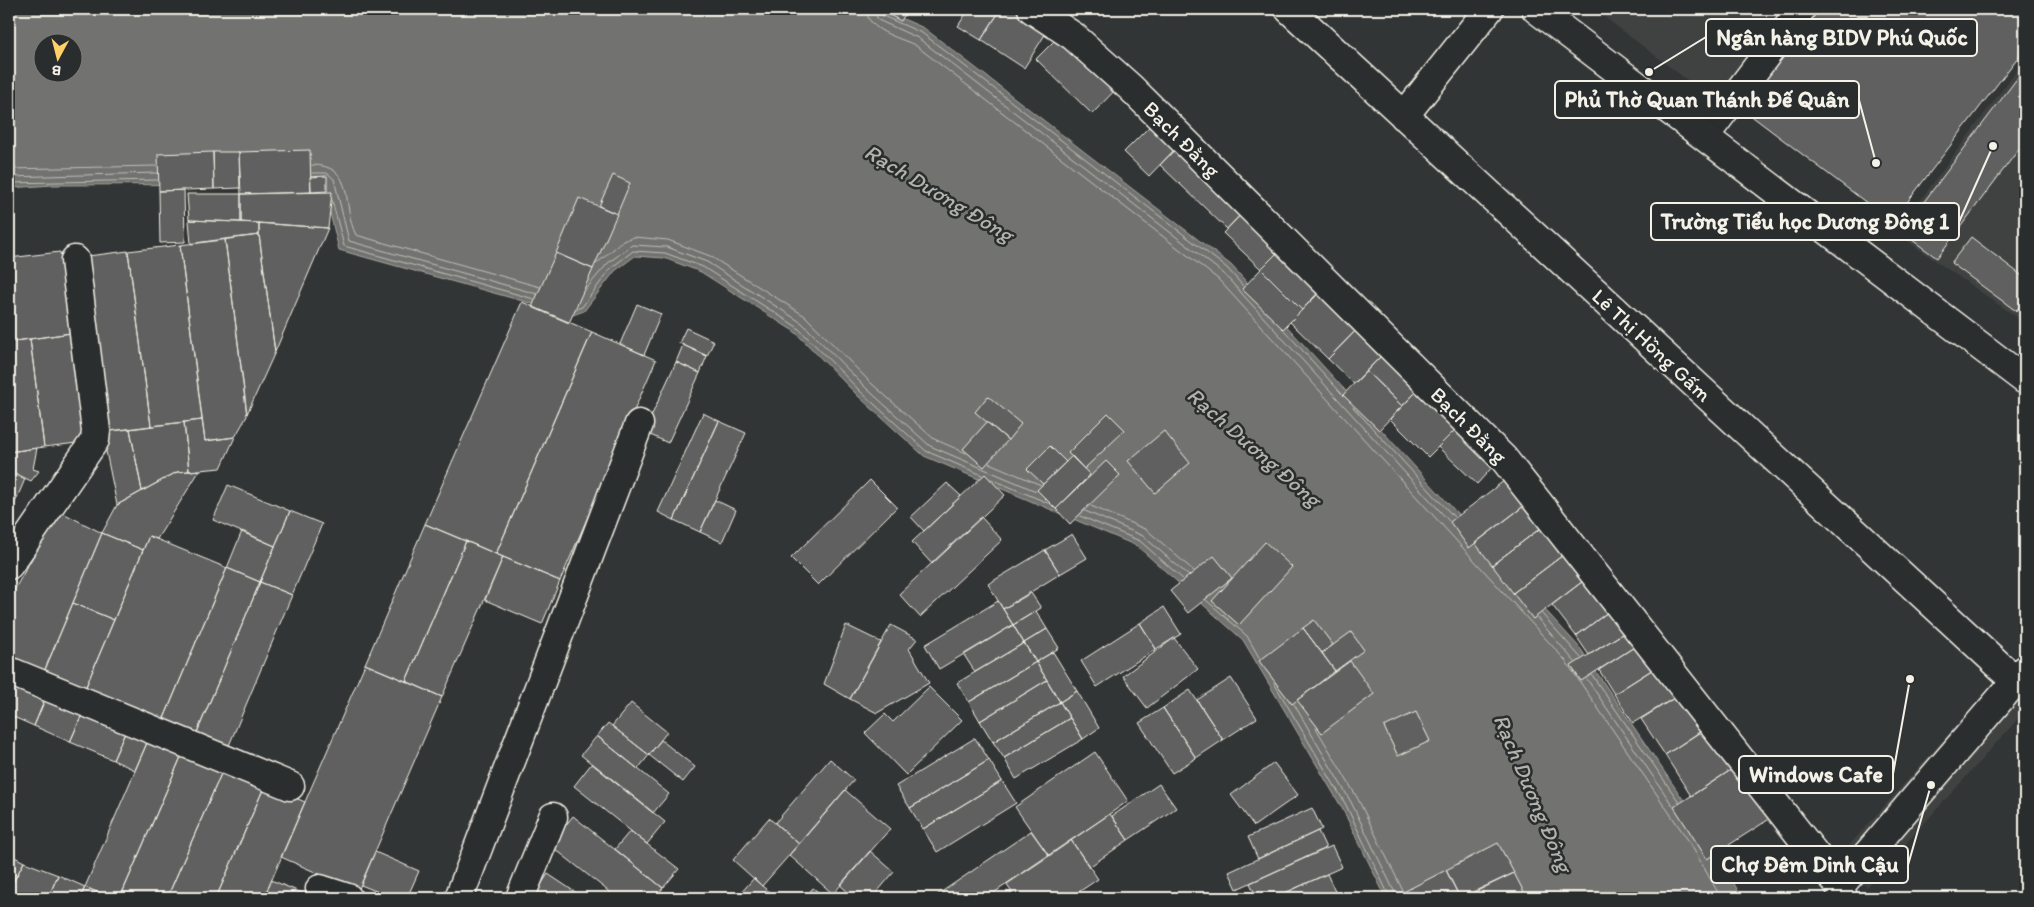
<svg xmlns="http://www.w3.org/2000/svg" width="2034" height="907" font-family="Itim,sans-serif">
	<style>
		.built { fill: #404242 }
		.water { fill: #727370; stroke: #a6a5a0; fill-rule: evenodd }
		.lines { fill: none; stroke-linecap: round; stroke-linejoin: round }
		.shore { stroke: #c0bfb8; stroke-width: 1 }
		.building { fill: #5f605f; stroke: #f4f1e8 }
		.street-casing { stroke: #f4f1e8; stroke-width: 31 }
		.primary-casing { stroke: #f4f1e8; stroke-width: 31 }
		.street { stroke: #2a2d2e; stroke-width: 28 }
		.primary { stroke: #2a2d2e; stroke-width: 28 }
		.labels { text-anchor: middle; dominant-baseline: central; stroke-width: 5; stroke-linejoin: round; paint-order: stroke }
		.street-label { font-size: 21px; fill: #f4f1e8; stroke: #2a2d2e }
		.water-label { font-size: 22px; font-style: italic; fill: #b3b2ac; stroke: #2a2d2e }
		.leader { fill: none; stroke: #f4f1e8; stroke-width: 2 }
		.callout-dot { fill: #f4f1e8; stroke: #2a2d2e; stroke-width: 2 }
		.callout { fill: #2a2d2e; stroke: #f4f1e8; stroke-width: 2 }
		.callout-label { font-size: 22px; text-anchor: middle; font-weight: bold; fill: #f4f1e8 }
	</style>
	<rect width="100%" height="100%" fill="#323535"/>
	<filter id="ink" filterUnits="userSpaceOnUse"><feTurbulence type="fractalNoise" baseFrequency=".02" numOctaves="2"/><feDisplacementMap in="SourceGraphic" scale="10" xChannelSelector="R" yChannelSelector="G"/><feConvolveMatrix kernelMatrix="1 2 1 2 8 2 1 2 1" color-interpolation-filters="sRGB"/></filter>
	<g filter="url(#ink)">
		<path class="built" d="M 1594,9 L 1795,9 L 1720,105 Z
			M 2025,59 L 2025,323 L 1896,233 Z
			M 2025,649 L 2025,711 L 1867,887 L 1836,860 Z"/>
		<path class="water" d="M 9,9 L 880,9 L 924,28 L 1231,265 L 1580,648 L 1706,833 L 1742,898 L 1386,898 L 1342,808 L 1243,640 L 1137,546 L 924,456 L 858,396 L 795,332 L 701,272 L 664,258 L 635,256 L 615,271 L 584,311 L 573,315 L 339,250 L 323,184 L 53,185 L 9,188 ZM 42,42 L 72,42 L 72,72 L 42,72 Z"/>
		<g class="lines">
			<path class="shore" d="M 866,9 C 867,31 898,37 915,45 L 1218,279 L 1565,660 L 1690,843 L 1721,898
				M 874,9 L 878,20 L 918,38 L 1223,273 L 1449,521
				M 880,11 L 883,16 L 922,33 L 1227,268 L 1243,286
				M 312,165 C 357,165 341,206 356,235 L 540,287
				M 9,169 L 157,166
				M 312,173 L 327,173 L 334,179 L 349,241 L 537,294
				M 9,177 L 157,173
				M 9,183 L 157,180
				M 332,200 L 344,246 L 534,299
				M 596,264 L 623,241 L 634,237 L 668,240 L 710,256 L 805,316 L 871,383 L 934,439 L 966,453
				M 585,290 L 608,263 L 632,245 L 667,247 L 707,262 L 802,323 L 866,388 L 930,446 L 1036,491
				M 577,309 L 582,307 L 611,268 L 633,251 L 665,253 L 703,267 L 797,327 L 862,393 L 926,451 L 982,475
				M 1284,330 L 1342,394
				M 1353,407 L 1454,517
				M 989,463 L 1041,485
				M 991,479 L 1048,503
				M 1091,506 L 1147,530 L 1194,571
				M 1085,511 L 1143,536 L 1188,575
				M 1080,516 L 1140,541 L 1183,579
				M 1206,600 L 1247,636 L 1260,659
				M 1542,614 L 1581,658
				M 1537,618 L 1575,662
				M 1592,675 L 1679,802
				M 1587,679 L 1673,806
				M 1274,683 L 1346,805 L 1390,898
				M 1294,704 L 1351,802 L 1396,895
				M 1316,728 L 1358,799 L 1403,891"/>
		</g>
		<path class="building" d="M 878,9 L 908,9 L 901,21 Z
			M 969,9 L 1001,9 L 981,40 L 958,26 Z
			M 1001,9 L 1026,9 L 1051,25 L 1024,68 L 981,40 Z
			M 1810,9 L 2025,9 L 2025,48 L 1892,222 L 1737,105 Z
			M 1063,32 L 1119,86 L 1092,114 L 1036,59 Z
			M 2025,68 L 2025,141 L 1937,258 L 1901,232 Z
			M 1158,118 L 1182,142 L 1149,176 L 1124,152 Z
			M 1182,142 L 1245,210 L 1227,229 L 1160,165 Z
			M 310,150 L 311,192 L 241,194 L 239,152 Z
			M 213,152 L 214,189 L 159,191 L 158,154 Z
			M 213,152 L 239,152 L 240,188 L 214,189 Z
			M 613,175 L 630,183 L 617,214 L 599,206 Z
			M 327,176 L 327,191 L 311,192 L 310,177 Z
			M 184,190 L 185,242 L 160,243 L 159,191 Z
			M 332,192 L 328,228 L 241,222 L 241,194 Z
			M 187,194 L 241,194 L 241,222 L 189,220 Z
			M 579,198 L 617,214 L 593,269 L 556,253 Z
			M 1245,210 L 1284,246 L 1261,269 L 1223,233 Z
			M 189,220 L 259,223 L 259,235 L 191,244 Z
			M 259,223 L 328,228 L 275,352 L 259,235 Z
			M 259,235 L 275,352 L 247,414 L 225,239 Z
			M 1971,237 L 2025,278 L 2025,300 L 2016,311 L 1951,263 Z
			M 225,239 L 247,416 L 235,437 L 205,441 L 180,245 Z
			M 180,245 L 202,420 L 151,426 L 128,251 Z
			M 1284,246 L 1324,286 L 1302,310 L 1261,269 Z
			M 128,251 L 151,426 L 102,432 L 80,257 Z
			M 60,252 L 71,333 L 9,342 L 9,258 Z
			M 556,253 L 593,269 L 569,323 L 532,307 Z
			M 1261,269 L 1302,310 L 1283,329 L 1242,289 Z
			M 1322,290 L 1360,326 L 1328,359 L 1290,322 Z
			M 522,302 L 592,332 L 496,554 L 425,524 Z
			M 637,304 L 661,314 L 644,355 L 620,344 Z
			M 1360,326 L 1386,351 L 1354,384 L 1328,359 Z
			M 686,328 L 714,341 L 707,356 L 679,343 Z
			M 592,332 L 656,360 L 560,581 L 496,554 Z
			M 71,333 L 93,441 L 44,447 L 30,339 Z
			M 30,339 L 44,447 L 9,452 L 9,342 Z
			M 683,345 L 707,356 L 700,373 L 676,362 Z
			M 1386,351 L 1422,386 L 1402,406 L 1366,371 Z
			M 676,362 L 700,373 L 668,443 L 644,432 Z
			M 1366,371 L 1402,406 L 1379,430 L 1343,395 Z
			M 1422,386 L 1457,428 L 1428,457 L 1390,419 Z
			M 988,396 L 1021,424 L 1008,440 L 975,412 Z
			M 703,413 L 719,421 L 674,520 L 658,512 Z
			M 1108,413 L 1125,430 L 1084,469 L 1068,453 Z
			M 202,420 L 205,441 L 235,437 L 221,468 L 189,471 L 184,422 Z
			M 719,421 L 746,433 L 700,532 L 674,520 Z
			M 184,422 L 189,471 L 177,472 L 142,491 L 130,429 Z
			M 987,422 L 1008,440 L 984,467 L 963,449 Z
			M 1457,428 L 1495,464 L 1477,484 L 1438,447 Z
			M 130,429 L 142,491 L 117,505 L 102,432 Z
			M 1164,431 L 1190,463 L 1155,493 L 1128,461 Z
			M 1050,446 L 1066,462 L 1043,484 L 1027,469 Z
			M 37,448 L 33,469 L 39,471 L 31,481 L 9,470 L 9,452 Z
			M 1072,456 L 1090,475 L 1056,509 L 1037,490 Z
			M 1106,461 L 1120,475 L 1070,524 L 1056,509 Z
			M 200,470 L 157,539 L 149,536 L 143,550 L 102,533 L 117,505 L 177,472 Z
			M 9,472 L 25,479 L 9,517 Z
			M 985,474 L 1005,495 L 932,564 L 912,542 Z
			M 1509,477 L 1529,502 L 1469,548 L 1450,522 Z
			M 870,480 L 897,507 L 818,585 L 791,558 Z
			M 947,483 L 961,496 L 924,531 L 911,517 Z
			M 228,485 L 290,511 L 275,546 L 213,520 Z
			M 715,500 L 736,510 L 722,542 L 700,532 Z
			M 1529,502 L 1546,524 L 1492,565 L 1475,543 Z
			M 59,511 L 102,533 L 41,679 L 9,662 L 9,599 Z
			M 290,511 L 322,524 L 292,595 L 260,582 Z
			M 981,517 L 1002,540 L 920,617 L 899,594 Z
			M 425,524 L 466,541 L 406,681 L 365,664 Z
			M 1546,524 L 1567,552 L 1513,593 L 1492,565 Z
			M 242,531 L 275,546 L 260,582 L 227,568 Z
			M 102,533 L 143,550 L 114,620 L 73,603 Z
			M 1072,534 L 1087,558 L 1060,574 L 1045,550 Z
			M 149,536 L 227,568 L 160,728 L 82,696 Z
			M 466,541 L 503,557 L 442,697 L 406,681 Z
			M 1265,542 L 1292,567 L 1239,625 L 1212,601 Z
			M 1045,550 L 1060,574 L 1003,609 L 988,584 Z
			M 1567,552 L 1587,578 L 1533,619 L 1513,593 Z
			M 1214,556 L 1232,578 L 1188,613 L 1170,591 Z
			M 503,557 L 560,581 L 542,624 L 485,600 Z
			M 227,568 L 260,582 L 193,742 L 160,728 Z
			M 1587,578 L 1612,609 L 1576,636 L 1552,605 Z
			M 260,582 L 292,595 L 225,755 L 193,742 Z
			M 1031,593 L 1041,608 L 1013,625 L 1003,609 Z
			M 998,601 L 1013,625 L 939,669 L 925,645 Z
			M 73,603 L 114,620 L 82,696 L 41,679 Z
			M 1616,606 L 1633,627 L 1589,655 L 1576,636 Z
			M 1164,607 L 1181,634 L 1156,649 L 1140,623 Z
			M 1036,611 L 1047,629 L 1024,643 L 1013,625 Z
			M 1314,620 L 1333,645 L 1322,653 L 1303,628 Z
			M 1140,623 L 1156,649 L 1097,687 L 1081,661 Z
			M 846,625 L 881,642 L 850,699 L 824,684 Z
			M 891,625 L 917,639 L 909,649 L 929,683 L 877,713 L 850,699 Z
			M 1013,625 L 1024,643 L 975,672 L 964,655 Z
			M 1633,627 L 1642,642 L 1581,681 L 1571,666 Z
			M 1303,628 L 1335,671 L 1292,704 L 1259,661 Z
			M 1047,629 L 1059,648 L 1036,662 L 1024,643 Z
			M 1351,632 L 1364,650 L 1335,671 L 1322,653 Z
			M 1174,638 L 1198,669 L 1147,708 L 1123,676 Z
			M 1642,642 L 1658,666 L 1614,694 L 1599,670 Z
			M 1024,643 L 1036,662 L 969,702 L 957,683 Z
			M 1053,652 L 1077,691 L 1060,702 L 1036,662 Z
			M 1350,661 L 1374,694 L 1322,733 L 1297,700 Z
			M 1036,662 L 1047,680 L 980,721 L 969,702 Z
			M 365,664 L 442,697 L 358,891 L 281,857 Z
			M 1658,666 L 1682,693 L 1633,723 L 1614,694 Z
			M 9,675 L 48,692 L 34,726 L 9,715 Z
			M 1231,678 L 1257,718 L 1223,740 L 1197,700 Z
			M 1047,680 L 1060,702 L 993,742 L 980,721 Z
			M 929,687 L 962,720 L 906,775 L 865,733 L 885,714 L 893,722 Z
			M 1190,690 L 1223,740 L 1196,758 L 1163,708 Z
			M 1077,691 L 1099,728 L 1083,739 L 1060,702 Z
			M 48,692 L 85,708 L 70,742 L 34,726 Z
			M 1684,692 L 1707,727 L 1665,755 L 1641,719 Z
			M 1060,702 L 1070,718 L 1004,758 L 993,742 Z
			M 631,703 L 667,732 L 649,755 L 612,726 Z
			M 85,708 L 128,726 L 113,760 L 70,742 Z
			M 1163,708 L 1196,758 L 1172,773 L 1139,723 Z
			M 1416,712 L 1430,741 L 1398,756 L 1384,727 Z
			M 1070,718 L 1083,739 L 1016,779 L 1004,758 Z
			M 608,723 L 649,755 L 638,769 L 597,736 Z
			M 1711,725 L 1737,766 L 1691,796 L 1665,755 Z
			M 128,726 L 150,736 L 135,770 L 113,760 Z
			M 150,736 L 184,750 L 120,898 L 111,898 L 85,887 Z
			M 597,736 L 669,794 L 653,813 L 581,755 Z
			M 975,738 L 989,760 L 910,808 L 896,786 Z
			M 661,740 L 695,767 L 683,782 L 649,755 Z
			M 184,750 L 224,767 L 167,898 L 120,898 Z
			M 1095,752 L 1128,801 L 1049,856 L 1015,807 Z
			M 830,759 L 854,780 L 799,844 L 775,823 Z
			M 989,760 L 1002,781 L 923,829 L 910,808 Z
			M 592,763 L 665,822 L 647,844 L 574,786 Z
			M 1274,763 L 1298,795 L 1254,826 L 1231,795 Z
			M 1737,766 L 1771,818 L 1707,859 L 1674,807 Z
			M 224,767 L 265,785 L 216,898 L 167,898 Z
			M 1002,781 L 1016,803 L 937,852 L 923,829 Z
			M 1159,784 L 1176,808 L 1128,840 L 1112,816 Z
			M 265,785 L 305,802 L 264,898 L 216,898 Z
			M 845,790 L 890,829 L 833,894 L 789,855 Z
			M 1312,808 L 1322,829 L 1258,859 L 1248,837 Z
			M 1110,814 L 1128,840 L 1089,867 L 1071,840 Z
			M 573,816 L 663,888 L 655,898 L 617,898 L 550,845 Z
			M 769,818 L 799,844 L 762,886 L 733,860 Z
			M 630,831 L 679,869 L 663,888 L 615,849 Z
			M 1031,831 L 1049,856 L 986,898 L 939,898 L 937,895 Z
			M 1318,831 L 1326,848 L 1237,889 L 1229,872 Z
			M 1071,840 L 1098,879 L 1070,898 L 1016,898 L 1006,884 Z
			M 1498,843 L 1514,873 L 1460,898 L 1446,870 Z
			M 1332,846 L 1342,867 L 1274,898 L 1257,898 L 1250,883 Z
			M 870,851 L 894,872 L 872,898 L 855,898 L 840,885 Z
			M 375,852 L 419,871 L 407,898 L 393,898 L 361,885 Z
			M 9,854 L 24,862 L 9,890 Z
			M 24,862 L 58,875 L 48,898 L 9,898 L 9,890 Z
			M 1446,870 L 1460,898 L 1392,898 Z
			M 1514,873 L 1527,898 L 1463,898 Z
			M 548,874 L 584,898 L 539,898 L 534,895 Z
			M 1327,874 L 1338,898 L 1274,898 Z
			M 58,875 L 85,887 L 80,898 L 48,898 Z
			M 754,878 L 762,886 L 777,898 L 745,898 L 740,894 Z
			M 271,880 L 314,898 L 264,898 Z
			M 85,887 L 111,898 L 80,898 Z
			M 813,888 L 826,898 L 804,898 Z"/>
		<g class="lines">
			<g class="street-casing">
				<path id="street" d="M 1032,9 L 1073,36 L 1131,88 L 1504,459 L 1840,886 L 1843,898
					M 1289,9 L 2015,680
					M 1404,116 L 1489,9
					M 1705,136 L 1801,9
					M 9,565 L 95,440 L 96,431 L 75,260
					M 9,671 L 290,786
					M 1840,886 L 2025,670
					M 320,889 L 348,898
					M 459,898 L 639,424
					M 520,898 L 553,817"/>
			</g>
			<g class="primary-casing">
				<path id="primary" d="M 1536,9 L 2025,380"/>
			</g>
			<use href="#street" class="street"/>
			<use href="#primary" class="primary"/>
		</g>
	</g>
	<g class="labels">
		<g class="street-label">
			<text transform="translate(1182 139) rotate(45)">Bạch Đằng</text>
			<text transform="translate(1652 345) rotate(43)">Lê Thị Hồng Gấm</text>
			<text transform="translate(1469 425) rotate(45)">Bạch Đằng</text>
		</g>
		<g class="water-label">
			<text transform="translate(939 193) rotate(31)">Rạch Dương Đông</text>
			<text transform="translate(1254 447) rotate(41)">Rạch Dương Đông</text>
			<text transform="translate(1533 793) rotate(67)">Rạch Dương Đông</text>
		</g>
	</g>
	<path class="leader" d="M1649 72L1706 37M1876 163L1859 100M1993 146L1959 222M1910 679L1893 774M1931 785L1908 865"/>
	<g class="callout-dot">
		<circle cx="1649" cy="72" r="5"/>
		<circle cx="1876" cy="163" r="5"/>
		<circle cx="1993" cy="146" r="5"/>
		<circle cx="1910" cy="679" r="5"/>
		<circle cx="1931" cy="785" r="5"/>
	</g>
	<g class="callout">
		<rect x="1706" y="19" width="271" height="37" rx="5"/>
		<rect x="1555" y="81" width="304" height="37" rx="5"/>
		<rect x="1651" y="203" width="308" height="37" rx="5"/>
		<rect x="1739" y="756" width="154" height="37" rx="5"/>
		<rect x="1711" y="846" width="197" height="37" rx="5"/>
	</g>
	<g class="callout-label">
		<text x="1842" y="45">Ngân hàng BIDV Phú Quốc</text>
		<text x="1707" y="107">Phủ Thờ Quan Thánh Đế Quân</text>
		<text x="1805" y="229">Trường Tiểu học Dương Đông 1</text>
		<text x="1816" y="782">Windows Cafe</text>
		<text x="1810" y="872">Chợ Đêm Dinh Cậu</text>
	</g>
	<rect width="2034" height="907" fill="none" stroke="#2a2d2e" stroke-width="30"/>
	<rect x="15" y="15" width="2004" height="877" fill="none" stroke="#f4f1e8" stroke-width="2" filter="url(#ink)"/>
	<g transform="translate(58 58) rotate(187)"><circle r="24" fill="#2a2d2e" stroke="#7b7b78"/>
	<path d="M0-4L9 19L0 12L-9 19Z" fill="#ffd166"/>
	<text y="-8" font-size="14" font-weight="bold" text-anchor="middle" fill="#f4f1e8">B</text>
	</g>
</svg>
